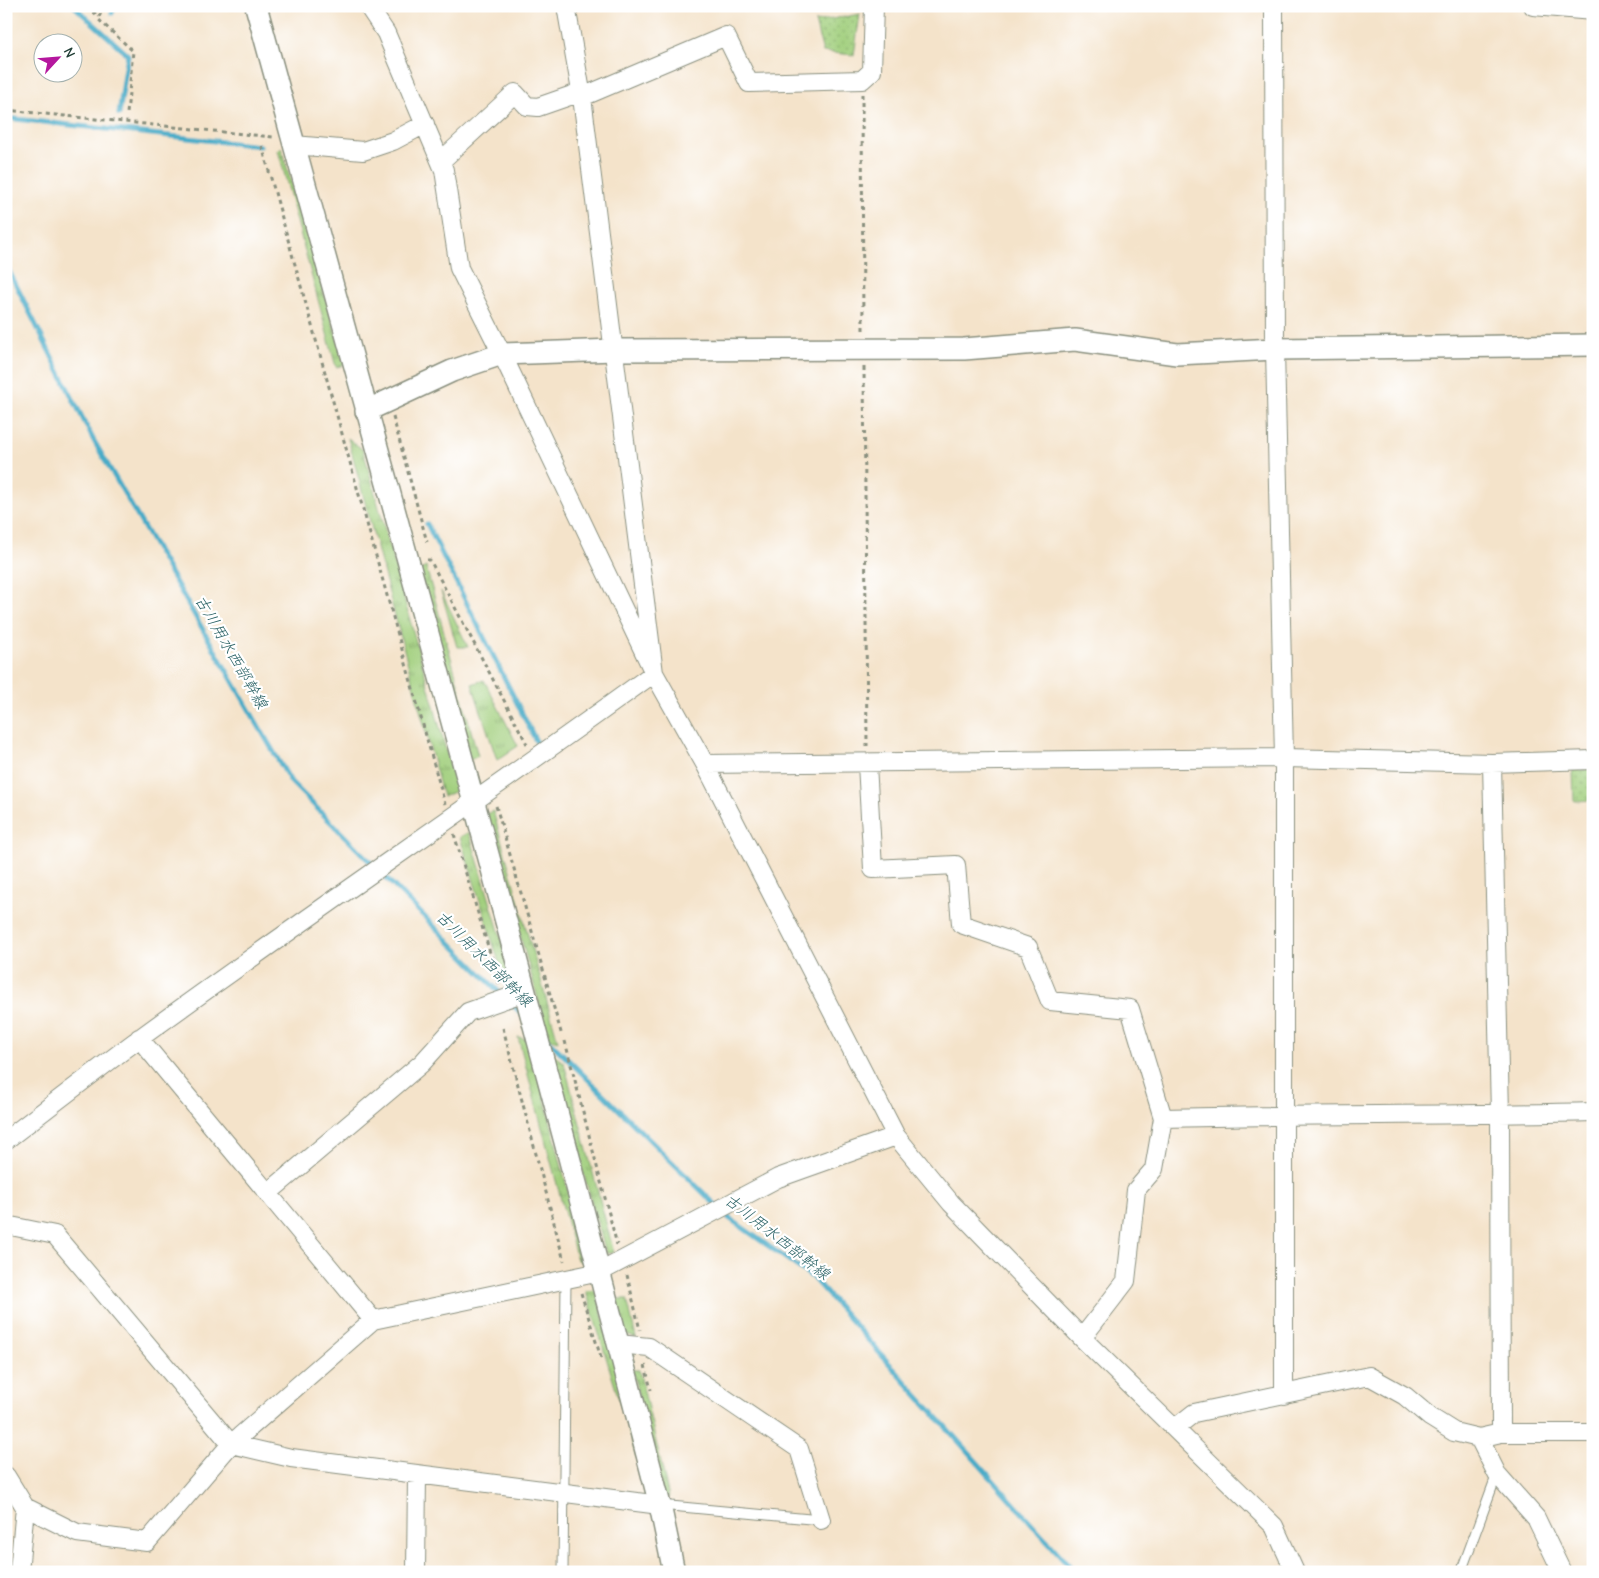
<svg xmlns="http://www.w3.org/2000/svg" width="1599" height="1578" font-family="'Comic Neue','Klee One',sans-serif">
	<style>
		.grass { fill: url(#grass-tufts); stroke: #608658 }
		.park { fill: url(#park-dots); stroke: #608658 }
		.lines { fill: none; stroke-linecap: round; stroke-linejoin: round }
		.stream { stroke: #48abc7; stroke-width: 5 }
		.service-casing { stroke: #8a907f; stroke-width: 11 }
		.minor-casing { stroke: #8a907f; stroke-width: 20 }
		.tertiary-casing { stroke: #8a907f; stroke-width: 24 }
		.path { stroke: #8a907f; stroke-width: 3; stroke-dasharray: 4 4; stroke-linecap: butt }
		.service { stroke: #fff; stroke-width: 9 }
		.minor { stroke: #fff; stroke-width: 18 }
		.tertiary { stroke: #fff; stroke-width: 21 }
		.labels { text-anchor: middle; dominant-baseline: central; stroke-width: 4.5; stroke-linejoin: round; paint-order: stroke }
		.water-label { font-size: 16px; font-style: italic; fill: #2d6467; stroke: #fff }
	</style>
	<defs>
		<pattern id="grass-tufts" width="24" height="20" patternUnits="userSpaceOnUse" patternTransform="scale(1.25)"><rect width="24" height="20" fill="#a1cf7d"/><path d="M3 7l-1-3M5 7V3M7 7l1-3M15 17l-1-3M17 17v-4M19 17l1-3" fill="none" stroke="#83a967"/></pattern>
		<pattern id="park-dots" width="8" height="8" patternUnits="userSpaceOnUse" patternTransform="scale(1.25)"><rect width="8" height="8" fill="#a1cf7d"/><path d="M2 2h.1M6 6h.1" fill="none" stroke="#83a967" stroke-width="1.8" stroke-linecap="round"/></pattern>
	</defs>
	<rect width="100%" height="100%" fill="#fff"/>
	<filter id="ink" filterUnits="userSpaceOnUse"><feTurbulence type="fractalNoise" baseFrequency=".02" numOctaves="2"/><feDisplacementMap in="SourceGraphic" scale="10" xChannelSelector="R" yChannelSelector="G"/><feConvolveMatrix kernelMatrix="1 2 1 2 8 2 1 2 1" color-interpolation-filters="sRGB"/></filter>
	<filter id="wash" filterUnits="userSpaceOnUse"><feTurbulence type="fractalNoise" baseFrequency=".0096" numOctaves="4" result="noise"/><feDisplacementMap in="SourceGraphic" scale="20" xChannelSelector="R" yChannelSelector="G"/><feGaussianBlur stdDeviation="1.12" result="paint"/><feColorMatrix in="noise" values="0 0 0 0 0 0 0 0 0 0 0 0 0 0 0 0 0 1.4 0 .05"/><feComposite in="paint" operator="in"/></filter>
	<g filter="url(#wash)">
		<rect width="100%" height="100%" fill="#f4e3ca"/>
		<path class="grass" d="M 281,147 L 345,365 L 336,367 L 278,150 Z
			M 348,438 L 363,450 L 457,790 L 443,797 Z
			M 426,567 L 478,756 L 468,761 L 419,571 Z
			M 441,591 L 468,647 L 457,647 Z
			M 484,680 L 518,746 L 497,760 L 472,684 Z
			M 493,811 L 558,1041 L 549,1038 L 486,814 Z
			M 469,832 L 514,981 L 506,985 L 460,837 Z
			M 518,1037 L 530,1040 L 586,1263 L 577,1260 Z
			M 549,1051 L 564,1063 L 614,1253 L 606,1253 Z
			M 596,1290 L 646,1489 L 586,1291 Z
			M 617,1299 L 627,1299 L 636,1338 L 626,1335 Z
			M 632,1370 L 639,1370 L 669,1497 L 664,1497 Z"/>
		<path class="park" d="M 860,14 L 854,55 L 823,52 L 815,22 Z
			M 1593,769 L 1593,800 L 1574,801 L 1573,770 Z"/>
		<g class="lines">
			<path class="stream" d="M 74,6 L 128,55 L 119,114
				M 112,13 L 115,6
				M 6,118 L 260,146
				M 6,265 L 94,441 L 291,782 L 503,996
				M 427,524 L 537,743
				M 509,1002 L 523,1015
				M 545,1037 L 729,1218 L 812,1277 L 1075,1572"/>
		</g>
	</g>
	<g filter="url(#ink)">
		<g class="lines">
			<g class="service-casing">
				<path id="service" d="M 660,1505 L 821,1520
					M 563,1572 L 566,1279
					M 1461,1572 L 1497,1474"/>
			</g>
			<g class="minor-casing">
				<path id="minor" d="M 368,6 L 386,33 L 444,170 L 459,268 L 502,354 L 654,673 L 705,764 L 896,1136 L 951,1203 L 1082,1338 L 1274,1526 L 1295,1572
					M 1274,6 L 1275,349 L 1284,758 L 1284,1395
					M 1533,6 L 1593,11
					M 582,97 L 726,36 L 749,83 L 862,80 L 872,71 L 874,6
					M 294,145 L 363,151 L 393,141 L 425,124
					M 441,161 L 515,93 L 527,106 L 538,107 L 581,92
					M 1492,763 L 1500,1114 L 1501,1433
					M 705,764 L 1284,758 L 1492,763 L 1593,760
					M 867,764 L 873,869 L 956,865 L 961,924 L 1028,947 L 1050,1001 L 1130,1009 L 1163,1118 L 1154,1169 L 1136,1190 L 1126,1281 L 1082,1338
					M 139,1038 L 373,1320
					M 1163,1118 C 1306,1114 1449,1116 1593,1112
					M 6,1140 C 51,1106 95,1071 140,1038 C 310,914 484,797 654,673 L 582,97 L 566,6
					M 268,1193 L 422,1063 L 468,1012 L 525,992
					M 6,1225 L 55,1235 L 231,1444 L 291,1458 L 660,1505
					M 618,1344 L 649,1347 L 799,1449 L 821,1520
					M 1175,1428 L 1194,1413 L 1369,1376 L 1405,1396 L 1430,1417 L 1454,1432 L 1479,1438 L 1501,1433 L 1593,1433
					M 1479,1438 L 1497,1474 L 1536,1518 L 1562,1572
					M 6,1476 L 25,1507 L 77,1533 L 147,1542 L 231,1444 L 373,1320 L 600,1272 L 778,1178 L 896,1136
					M 19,1572 L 25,1507
					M 416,1572 L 417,1475"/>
			</g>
			<g class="tertiary-casing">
				<path id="tertiary" d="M 256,6 C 393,505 531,1004 660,1505 L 674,1572
					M 366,411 L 452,371 L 502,354 L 615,350 L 964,349 L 1075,340 L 1177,354 L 1275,349 L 1593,345"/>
			</g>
			<path class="path" d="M 87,6 L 99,17
				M 104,6 L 98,19 L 133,51 L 127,114
				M 862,94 L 863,331
				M 6,110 L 273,137
				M 262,146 L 445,804
				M 864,367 L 867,746
				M 393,417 L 427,542
				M 427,560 L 430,560 L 527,744
				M 496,806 L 562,1036
				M 454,834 L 500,986
				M 503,1028 L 564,1261
				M 565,1041 L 617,1245
				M 627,1275 L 640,1330
				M 581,1293 L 602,1361
				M 645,1365 L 651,1390"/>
			<use href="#service" class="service"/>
			<use href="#minor" class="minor"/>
			<use href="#tertiary" class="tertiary"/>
		</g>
	</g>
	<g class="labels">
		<g class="water-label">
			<text transform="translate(231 652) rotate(60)">古川用水西部幹線</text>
			<text transform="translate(484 959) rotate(45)">古川用水西部幹線</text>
			<text transform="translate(777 1237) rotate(38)">古川用水西部幹線</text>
		</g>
	</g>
	<rect width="1599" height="1578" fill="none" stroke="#fff" stroke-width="25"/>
	<g transform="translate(58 58) rotate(64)"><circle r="24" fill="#ffffff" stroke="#a5b1ae"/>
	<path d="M0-4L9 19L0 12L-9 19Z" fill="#b5179e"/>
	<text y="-8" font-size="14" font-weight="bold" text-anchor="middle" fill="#1f3d34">N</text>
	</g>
</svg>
